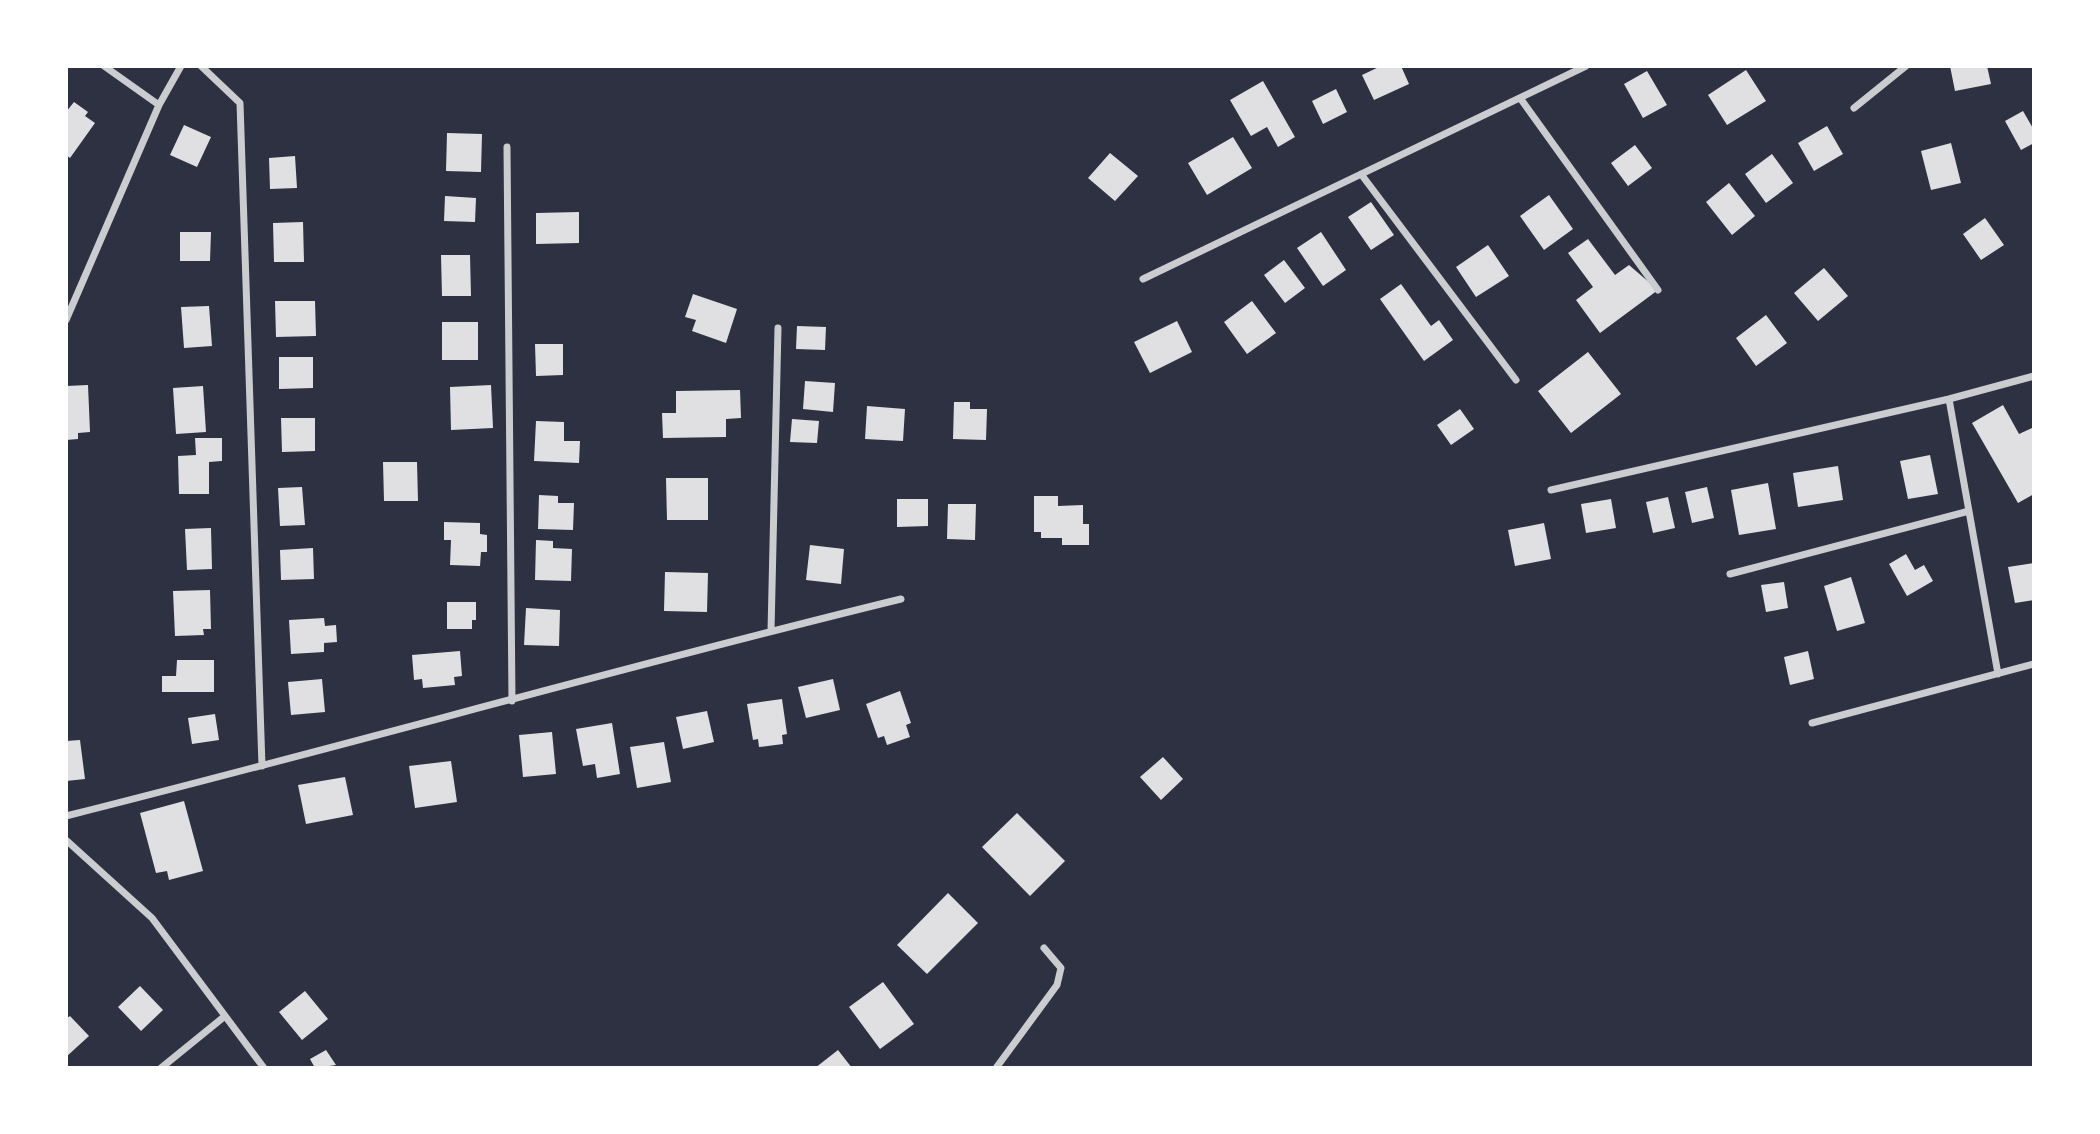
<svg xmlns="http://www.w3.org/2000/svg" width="2100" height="1134" font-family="'IBM Plex Sans',sans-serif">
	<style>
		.building { fill: #e0e0e3 }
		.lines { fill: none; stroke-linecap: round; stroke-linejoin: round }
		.minor { stroke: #caccd0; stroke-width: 7 }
	</style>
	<rect width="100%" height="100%" fill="#2d3142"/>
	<path class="building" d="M 1381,66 L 1401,66 L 1409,84 L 1374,100 L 1362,75 Z
		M 1950,66 L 1987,66 L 1991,84 L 1955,91 Z
		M 1746,70 L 1766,101 L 1727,125 L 1708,95 Z
		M 1647,71 L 1667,105 L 1643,118 L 1624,84 Z
		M 1263,81 L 1295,137 L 1278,147 L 1267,127 L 1251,136 L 1230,100 Z
		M 1336,89 L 1347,112 L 1323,124 L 1312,101 Z
		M 74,102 L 88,112 L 85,116 L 95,123 L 70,158 L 66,155 L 66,112 Z
		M 2023,111 L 2034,130 L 2034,143 L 2021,150 L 2005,121 Z
		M 184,125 L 211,137 L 197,167 L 170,155 Z
		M 1827,126 L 1843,154 L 1814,171 L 1798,143 Z
		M 447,133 L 482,134 L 481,172 L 446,171 Z
		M 1233,137 L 1252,168 L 1207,195 L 1188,163 Z
		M 1951,143 L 1961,183 L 1931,190 L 1921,151 Z
		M 1635,145 L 1652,168 L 1628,186 L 1611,163 Z
		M 1110,153 L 1138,176 L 1115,201 L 1088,178 Z
		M 1772,154 L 1793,183 L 1766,203 L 1745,174 Z
		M 295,156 L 297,188 L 270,189 L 269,158 Z
		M 1729,183 L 1755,216 L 1732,235 L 1706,202 Z
		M 1549,195 L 1573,229 L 1544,250 L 1520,216 Z
		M 445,196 L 476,198 L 475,222 L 444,221 Z
		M 1371,202 L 1394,235 L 1371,250 L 1348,217 Z
		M 579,212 L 579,243 L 536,244 L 536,213 Z
		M 1985,218 L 2004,245 L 1981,260 L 1963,234 Z
		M 303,222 L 304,262 L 274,262 L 273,223 Z
		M 180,232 L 211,232 L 210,261 L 180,261 Z
		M 1321,232 L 1346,270 L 1323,286 L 1297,248 Z
		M 1588,239 L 1615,275 L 1629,265 L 1658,290 L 1600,333 L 1576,300 L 1593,287 L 1568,253 Z
		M 1488,245 L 1509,276 L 1476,297 L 1456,267 Z
		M 441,255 L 470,255 L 471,296 L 442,296 Z
		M 1284,260 L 1305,288 L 1285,303 L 1264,275 Z
		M 1824,268 L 1848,296 L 1818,321 L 1794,293 Z
		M 1401,284 L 1431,326 L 1439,320 L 1453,340 L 1424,361 L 1380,299 Z
		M 693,294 L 737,309 L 726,343 L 692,331 L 696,320 L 685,317 Z
		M 275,301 L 315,301 L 316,336 L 276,337 Z
		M 1252,301 L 1276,333 L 1247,354 L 1224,322 Z
		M 209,306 L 212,346 L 184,348 L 181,307 Z
		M 1766,315 L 1787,343 L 1756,366 L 1736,338 Z
		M 1177,321 L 1192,352 L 1150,373 L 1134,342 Z
		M 442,322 L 478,322 L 478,360 L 442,360 Z
		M 797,326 L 826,327 L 825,350 L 796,349 Z
		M 535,344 L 563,344 L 563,375 L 536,376 Z
		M 1588,352 L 1621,394 L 1571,433 L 1538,391 Z
		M 279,357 L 313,357 L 313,388 L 279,389 Z
		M 805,381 L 835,383 L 833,412 L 803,409 Z
		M 88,385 L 90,432 L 78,433 L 78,439 L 66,440 L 66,386 Z
		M 491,385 L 493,428 L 451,430 L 450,387 Z
		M 203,386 L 206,432 L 176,434 L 173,388 Z
		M 740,390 L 741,418 L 726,419 L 726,437 L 663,438 L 662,413 L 676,413 L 676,391 Z
		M 954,402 L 970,402 L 970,409 L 987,409 L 986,440 L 953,439 Z
		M 2003,405 L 2019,434 L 2032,428 L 2034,431 L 2034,494 L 2018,503 L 1972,423 Z
		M 867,406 L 905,409 L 903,441 L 865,439 Z
		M 1460,409 L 1474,429 L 1451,445 L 1437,425 Z
		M 281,418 L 315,418 L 315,451 L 282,452 Z
		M 792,419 L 819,421 L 817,443 L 790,442 Z
		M 536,421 L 564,422 L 564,441 L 580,441 L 579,463 L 534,461 Z
		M 195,438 L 222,438 L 222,461 L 209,462 L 209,494 L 179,494 L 178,456 L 196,455 Z
		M 1930,455 L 1938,494 L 1908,499 L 1900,461 Z
		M 383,462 L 417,462 L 418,501 L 384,501 Z
		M 1838,466 L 1843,500 L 1798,507 L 1793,473 Z
		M 666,478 L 708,478 L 708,520 L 667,520 Z
		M 1768,483 L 1776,529 L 1739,535 L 1731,490 Z
		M 302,487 L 305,525 L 280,526 L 278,488 Z
		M 1707,487 L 1714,518 L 1692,523 L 1685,492 Z
		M 539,495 L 558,496 L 558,503 L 574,503 L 573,530 L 538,529 Z
		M 1034,496 L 1058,496 L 1058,506 L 1083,505 L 1083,524 L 1089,524 L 1089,545 L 1062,545 L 1062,538 L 1041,538 L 1041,532 L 1034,532 Z
		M 1668,497 L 1675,528 L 1653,533 L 1646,502 Z
		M 897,499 L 928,499 L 928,526 L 897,527 Z
		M 1611,499 L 1616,528 L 1586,533 L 1581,504 Z
		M 948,504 L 976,504 L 975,540 L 947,539 Z
		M 444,522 L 480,523 L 480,534 L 487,535 L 487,552 L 481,552 L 480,566 L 450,565 L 451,540 L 444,540 Z
		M 1544,523 L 1551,559 L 1515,566 L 1508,530 Z
		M 211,528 L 212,569 L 187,570 L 185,529 Z
		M 536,540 L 553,541 L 553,548 L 572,549 L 571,581 L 535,580 Z
		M 810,545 L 844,549 L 841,584 L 806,580 Z
		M 313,548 L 314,579 L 281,580 L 280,550 Z
		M 1906,554 L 1915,570 L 1924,565 L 1933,581 L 1907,596 L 1889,564 Z
		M 2034,563 L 2034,600 L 2015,603 L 2008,567 Z
		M 665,572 L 708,573 L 707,612 L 664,611 Z
		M 1851,577 L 1865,623 L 1837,631 L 1824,586 Z
		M 1784,582 L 1788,608 L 1766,612 L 1761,585 Z
		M 210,590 L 211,629 L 203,629 L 204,635 L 175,636 L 173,591 Z
		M 447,602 L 476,602 L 476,620 L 472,620 L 472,629 L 447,629 Z
		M 526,608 L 560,610 L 559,646 L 524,645 Z
		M 324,618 L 325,626 L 336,625 L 337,642 L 324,643 L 324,652 L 291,654 L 289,620 Z
		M 460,651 L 462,676 L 454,677 L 455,685 L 423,688 L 422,679 L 414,680 L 412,655 Z
		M 1808,651 L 1814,679 L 1790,685 L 1784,657 Z
		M 177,660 L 214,660 L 214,692 L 162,692 L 162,676 L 176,676 Z
		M 322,679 L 325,712 L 291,715 L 288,682 Z
		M 833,679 L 840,710 L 806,718 L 798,687 Z
		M 900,691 L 911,723 L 906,725 L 910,737 L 887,745 L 884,736 L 878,738 L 866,704 Z
		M 782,699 L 787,734 L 782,735 L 783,744 L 759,747 L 758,739 L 753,740 L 747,704 Z
		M 707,711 L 714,742 L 683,749 L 676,717 Z
		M 215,714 L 219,740 L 192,744 L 188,718 Z
		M 612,723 L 620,774 L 597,778 L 595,764 L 583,766 L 576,729 Z
		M 552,732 L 556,774 L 523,777 L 519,735 Z
		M 80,740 L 85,779 L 66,781 L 66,741 Z
		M 664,742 L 671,782 L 637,788 L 630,747 Z
		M 1163,757 L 1183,779 L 1161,800 L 1140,777 Z
		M 451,761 L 457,802 L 415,808 L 409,766 Z
		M 345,777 L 353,815 L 306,824 L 298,785 Z
		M 184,801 L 203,871 L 169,880 L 167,871 L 156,873 L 140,813 Z
		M 1017,813 L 1065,861 L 1030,896 L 982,847 Z
		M 948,893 L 978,923 L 927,974 L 897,945 Z
		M 883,982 L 914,1024 L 880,1049 L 849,1007 Z
		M 140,986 L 163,1010 L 141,1031 L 118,1007 Z
		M 305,991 L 328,1019 L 302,1040 L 279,1012 Z
		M 70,1016 L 89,1036 L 66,1057 L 66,1019 Z
		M 326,1050 L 336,1065 L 315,1068 L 310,1059 Z
		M 838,1050 L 852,1068 L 815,1068 Z"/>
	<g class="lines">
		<path class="minor" d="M 104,66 L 159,105
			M 201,66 L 240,103 L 262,766
			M 1520,98 L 1658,290
			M 1854,108 L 1906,66
			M 507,147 L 512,701
			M 1361,174 L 1516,380
			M 1143,279 L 1586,66
			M 66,320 L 159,105 L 181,66
			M 1949,399 L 1998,674
			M 1551,490 L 1949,399 L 2034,376
			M 1730,574 L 1969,511
			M 771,631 L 778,328
			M 1812,723 L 2034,664
			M 66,816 C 345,746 622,667 901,599
			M 66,840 L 152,918 L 264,1068
			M 161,1068 L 225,1016
			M 996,1068 L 1057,985 L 1061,968 L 1044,948"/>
	</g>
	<rect width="2100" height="1134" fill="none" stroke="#ffffff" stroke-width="136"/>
</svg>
